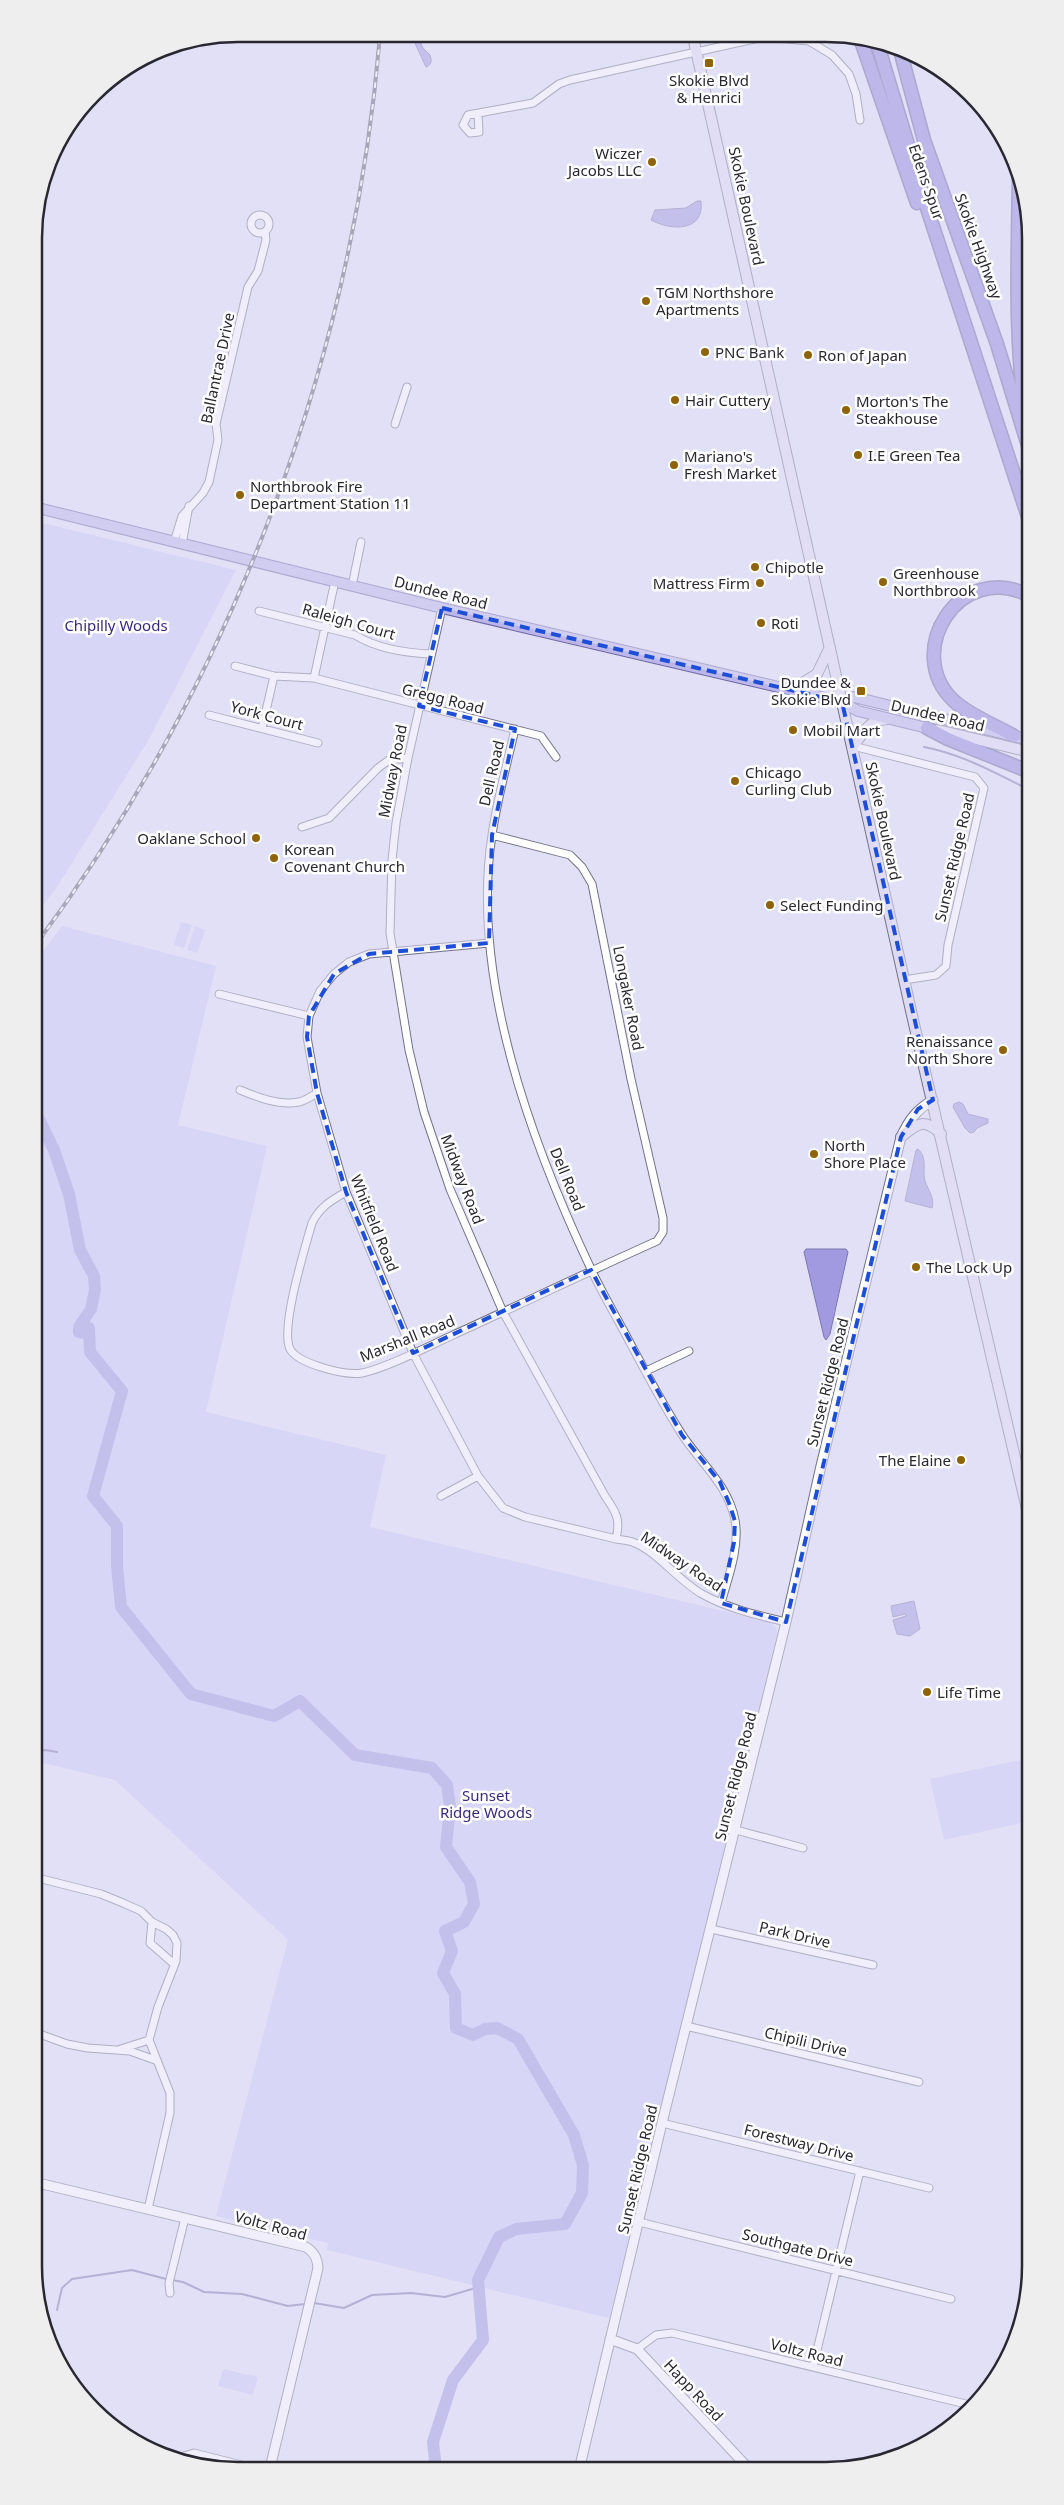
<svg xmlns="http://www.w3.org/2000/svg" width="1064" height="2505" font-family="'Noto Sans',sans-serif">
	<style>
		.green { fill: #ccc9f7 }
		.water { fill: #a19ae1; stroke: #7d78ac }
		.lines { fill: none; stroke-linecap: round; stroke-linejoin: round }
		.stream { stroke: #7d78ac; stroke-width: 2 }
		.river { stroke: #a19ae1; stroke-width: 12 }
		.minor-casing { stroke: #737286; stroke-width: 9 }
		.tertiary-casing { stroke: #737286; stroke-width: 11 }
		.secondary-casing { stroke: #737286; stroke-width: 12 }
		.primary-casing { stroke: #6c64a0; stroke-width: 12 }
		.motorway-casing { stroke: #6c64a0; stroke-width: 15 }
		.minor { stroke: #fff; stroke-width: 7 }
		.tertiary { stroke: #fff; stroke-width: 9 }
		.secondary { stroke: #dedaf4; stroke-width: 10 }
		.primary { stroke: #bcb6ea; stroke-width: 10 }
		.motorway { stroke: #9085dc; stroke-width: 12 }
		.rail-casing { stroke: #62616e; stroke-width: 4 }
		.rail { stroke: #fff; stroke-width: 2; stroke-dasharray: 5.5; stroke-linecap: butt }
		.marked { fill: none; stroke: #1d4ed8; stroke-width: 4; stroke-dasharray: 10 6; stroke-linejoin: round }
		.poi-dot { fill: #8e6309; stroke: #fff; stroke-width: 2 }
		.labels { text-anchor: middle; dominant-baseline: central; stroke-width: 5; stroke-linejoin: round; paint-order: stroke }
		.poi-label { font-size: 15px; fill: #292831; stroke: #fff; text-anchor: start }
		.street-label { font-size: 15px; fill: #292831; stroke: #fff }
		.park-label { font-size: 15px; fill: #3a2879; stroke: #fff }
		.rim { fill: none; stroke: #292831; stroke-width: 2.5 }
	</style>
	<rect width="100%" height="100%" fill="#e1e0f6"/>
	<path class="green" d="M 1028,220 L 1030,238 L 1030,379 L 1025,303 Z
		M 34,521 L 236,570 L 148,741 L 57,887 L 34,917 Z
		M 181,922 L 192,925 L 184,948 L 174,945 Z
		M 62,926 L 216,966 L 178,1125 L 267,1146 L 206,1412 L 386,1455 L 370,1527 L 769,1622 L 776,1627 L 777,1635 L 609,2318 L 327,2250 L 328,2243 L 216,2216 L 288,1940 L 115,1780 L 34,1761 L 34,963 Z
		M 195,926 L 205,930 L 198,953 L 187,950 Z
		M 1030,1758 L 1030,1821 L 944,1840 L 930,1779 Z
		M 223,2369 L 258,2377 L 253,2395 L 218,2386 Z"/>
	<path class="water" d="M 399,35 L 417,35 L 423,48 L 430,55 C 432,60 432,65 426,67 L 413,39 L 404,40 Z
		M 697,201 L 701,201 C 705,232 671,231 651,220 L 655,210 L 686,208 Z
		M 959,1102 L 963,1104 L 968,1114 L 988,1119 L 988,1123 L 977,1128 L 974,1132 L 970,1133 L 965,1128 L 953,1107 L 954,1104 Z
		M 918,1149 C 928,1158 922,1169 925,1181 C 928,1190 935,1198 932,1208 L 905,1201 L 916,1150 Z
		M 806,1249 L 846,1249 L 848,1252 L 830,1334 L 826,1340 L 824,1337 L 804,1252 Z
		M 914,1601 L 920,1629 L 910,1636 L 897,1634 L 893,1620 L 906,1616 L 905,1614 L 893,1617 L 891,1606 Z"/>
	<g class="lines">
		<path class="stream" d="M 924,747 C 962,754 995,773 1030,790
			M 34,1751 L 45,1750 L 57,1752
			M 172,2280 L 183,2282 L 204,2292 L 242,2294 L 288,2306 L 305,2304
			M 314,2303 L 344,2308 L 372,2295 L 411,2293 L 445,2297 L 479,2287
			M 57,2310 L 62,2288 L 72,2279 L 132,2270 L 166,2279"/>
		<path class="river" d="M 34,1109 L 54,1150 L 69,1194 L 80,1250 L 94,1276 L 95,1290 L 91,1309 L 79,1327 L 79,1332 L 83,1333 L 89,1328 L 90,1352 L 122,1391 L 93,1496 L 117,1526 L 117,1566 L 121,1607 L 191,1694 L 274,1716 L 300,1701 L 355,1755 L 432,1768 L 447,1785 L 450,1806 L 446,1847 L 470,1882 L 474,1904 L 464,1922 L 445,1931 L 452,1951 L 443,1973 L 455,1994 L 456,2028 L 473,2035 L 485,2029 L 497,2028 L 518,2039 L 574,2135 L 583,2165 L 582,2193 L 565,2224 L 516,2229 L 499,2237 L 478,2280 L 483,2340 L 453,2380 L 433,2442 L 436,2469"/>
		<g class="minor-casing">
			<path id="minor" d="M 765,37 L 809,41 L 832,55 L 849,74 L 856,94 L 860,120
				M 478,114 L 479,132 L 470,133 L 463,125 L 468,115 L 533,103 L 559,84 L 570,80 L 764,37
				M251 224a9 9 0 1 1 18 0a9 9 0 1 1-18 0Z
				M 395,424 L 407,387
				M 174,542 L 182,516 L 203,493 L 209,482 L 218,440 L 216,424 L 248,287 L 258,271 L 266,240 L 265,232
				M 182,544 L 189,506
				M 352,586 L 361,542
				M 442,608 L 408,758 L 396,823 L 392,860 L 390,933 L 409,1050 L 424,1112 L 450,1189 L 503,1312 L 605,1496 C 616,1512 621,1519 616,1539 C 622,1540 629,1540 635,1543 C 657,1552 679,1581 702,1594 C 729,1609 757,1615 786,1622
				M 259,611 L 355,635 C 376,648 406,653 431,654
				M 235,666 L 274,676 L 314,678 L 541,736 L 556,757
				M 314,678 L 335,581
				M 209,715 L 318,743
				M 262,728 L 274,676
				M 515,729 C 507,764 497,800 492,835 C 470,977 531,1142 591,1269 C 602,1293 616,1316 628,1339 C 645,1371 662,1403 681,1433 C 700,1463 728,1484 735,1520 C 740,1547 728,1578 721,1603
				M 853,746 L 975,777 L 984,788 L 948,945 L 946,966 L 936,975 L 904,980
				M 302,827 L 329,818 L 378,768 L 389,760 L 408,758
				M 489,943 L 369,954 L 349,962 L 334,974 L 320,991 L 309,1016 L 307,1037 L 317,1093 L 346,1192 L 413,1353 L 478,1476 L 503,1508 L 525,1517 L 616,1539
				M 219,994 L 309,1016
				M 240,1090 C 257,1097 279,1106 299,1102 C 305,1101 312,1096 317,1093
				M 346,1192 C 330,1201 320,1207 312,1223 C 305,1248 280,1328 290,1349 C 298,1364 346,1376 362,1373 C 387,1368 429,1346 453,1335 C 521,1304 588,1272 657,1241 L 663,1232 L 663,1218 L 631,1079 L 592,884 L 582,867 L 570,855 L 492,835
				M 646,1371 L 689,1351
				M 441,1496 L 478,1476
				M 736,1830 L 803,1848
				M 34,1877 L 101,1894 L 123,1903 L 141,1911 L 152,1922 L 166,1929 L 173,1935 L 177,1943 L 176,1961 L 158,2007 L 149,2040 L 170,2093 L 170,2113 L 148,2209
				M 152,1922 L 150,1943 L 174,1964
				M 711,1929 L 873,1965
				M 686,2026 L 919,2082
				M 34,2032 L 67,2044 L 88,2048 L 130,2051 L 155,2060
				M 121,2049 L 149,2040
				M 662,2123 L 929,2188
				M 639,2222 L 951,2299
				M 170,2293 L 169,2283 L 185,2218
				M 637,2349 L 656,2335 L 672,2333 L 974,2406
				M 813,2367 L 860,2171
				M 174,2459 L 194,2453 L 253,2468"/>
		</g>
		<g class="tertiary-casing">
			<path id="tertiary" d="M 34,2182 L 306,2247 C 315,2253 317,2258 318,2268 L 270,2468
				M 610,2339 L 637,2349 L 751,2471
				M 579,2470 L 662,2123 L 786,1622 L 821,1466 L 901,1137 C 909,1120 916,1110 933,1100"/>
		</g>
		<g class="secondary-casing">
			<path id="secondary" d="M 693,37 L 914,1024 L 1030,1522
				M 791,690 L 817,674 L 830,647
				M 938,730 L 1030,752
				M 853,746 C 865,732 867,721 887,719
				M 901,1137 C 917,1124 924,1117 941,1134"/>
		</g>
		<g class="primary-casing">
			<path id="primary" d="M 34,507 L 442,608 L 842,702 L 858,711 L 927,728
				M 842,702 L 854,697 L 1030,740"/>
		</g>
		<g class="motorway-casing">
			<path id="motorway" d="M 860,38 L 917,203
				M 877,42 L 926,205 L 1030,523
				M 900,50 L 924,140 L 997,344 L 1030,452
				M 1019,176 C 1018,257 1014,337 1026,417
				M 927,728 L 948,739 L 1030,772
				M 1014,736 C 995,725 970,716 954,701 C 902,653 959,559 1030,596"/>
		</g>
		<use href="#minor" class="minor"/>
		<use href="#tertiary" class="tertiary"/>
		<use href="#secondary" class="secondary"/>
		<use href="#primary" class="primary"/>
		<use href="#motorway" class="motorway"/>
		<g class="rail-casing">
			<path id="rail" d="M 34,947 C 231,683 353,363 380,35"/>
		</g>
		<use href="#rail" class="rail"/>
	</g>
	<path d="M0 0H1064V2505H0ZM 442,608 L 842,702 L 933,1100 L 918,1109 L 901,1137 L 786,1622 L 721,1603 L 734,1542 L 735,1521 L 729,1503 L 720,1482 L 682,1435 L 591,1270 L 413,1353 L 346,1192 L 317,1093 L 307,1037 L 309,1016 L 334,974 L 369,954 L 489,943 L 492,835 L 515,729 L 419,706 Z" fill="#e1e0f6" fill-opacity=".55" fill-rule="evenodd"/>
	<path class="marked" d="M 442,608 L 842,702 L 933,1100 L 918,1109 L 901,1137 L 786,1622 L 721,1603 L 734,1542 L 735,1521 L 729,1503 L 720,1482 L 682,1435 L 591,1270 L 413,1353 L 346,1192 L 317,1093 L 307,1037 L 309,1016 L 334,974 L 369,954 L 489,943 L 492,835 L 515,729 L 419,706 Z"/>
	<g class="poi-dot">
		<rect x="704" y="58" width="10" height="10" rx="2.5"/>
		<circle cx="652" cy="162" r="5"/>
		<circle cx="646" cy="301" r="5"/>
		<circle cx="705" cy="352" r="5"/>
		<circle cx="808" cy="355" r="5"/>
		<circle cx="675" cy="400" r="5"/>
		<circle cx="846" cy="410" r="5"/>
		<circle cx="858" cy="455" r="5"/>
		<circle cx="674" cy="465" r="5"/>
		<circle cx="240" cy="495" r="5"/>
		<circle cx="755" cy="567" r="5"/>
		<circle cx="883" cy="582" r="5"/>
		<circle cx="760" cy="583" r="5"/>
		<circle cx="761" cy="623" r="5"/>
		<rect x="856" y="686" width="10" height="10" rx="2.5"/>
		<circle cx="793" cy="730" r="5"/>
		<circle cx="735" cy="781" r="5"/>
		<circle cx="256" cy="838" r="5"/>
		<circle cx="274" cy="858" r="5"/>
		<circle cx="770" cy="905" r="5"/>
		<circle cx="1003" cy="1050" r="5"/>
		<circle cx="814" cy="1154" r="5"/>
		<circle cx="916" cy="1267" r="5"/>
		<circle cx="961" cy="1460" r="5"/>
		<circle cx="927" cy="1692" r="5"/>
	</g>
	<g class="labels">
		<g class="poi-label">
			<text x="709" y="80" text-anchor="middle">Skokie Blvd<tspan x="709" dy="17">&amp; Henrici</tspan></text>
			<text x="642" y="153" text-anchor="end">Wiczer<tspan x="642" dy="17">Jacobs LLC</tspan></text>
			<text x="656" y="292">TGM Northshore<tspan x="656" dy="17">Apartments</tspan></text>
			<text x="715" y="352">PNC Bank</text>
			<text x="818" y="355">Ron of Japan</text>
			<text x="685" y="400">Hair Cuttery</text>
			<text x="856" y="401">Morton's The<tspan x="856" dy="17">Steakhouse</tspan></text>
			<text x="868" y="455">I.E Green Tea</text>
			<text x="684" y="456">Mariano's<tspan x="684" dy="17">Fresh Market</tspan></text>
			<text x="250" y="486">Northbrook Fire<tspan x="250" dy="17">Department Station 11</tspan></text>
			<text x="765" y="567">Chipotle</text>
			<text x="893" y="573">Greenhouse<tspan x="893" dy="17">Northbrook</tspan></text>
			<text x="750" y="583" text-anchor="end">Mattress Firm</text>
			<text x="771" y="623">Roti</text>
			<text x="851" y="682" text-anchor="end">Dundee &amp;<tspan x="851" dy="17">Skokie Blvd</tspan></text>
			<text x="803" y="730">Mobil Mart</text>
			<text x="745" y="772">Chicago<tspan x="745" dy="17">Curling Club</tspan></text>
			<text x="246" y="838" text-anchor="end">Oaklane School</text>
			<text x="284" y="849">Korean<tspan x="284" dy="17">Covenant Church</tspan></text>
			<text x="780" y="905">Select Funding</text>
			<text x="993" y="1041" text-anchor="end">Renaissance<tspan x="993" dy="17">North Shore</tspan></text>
			<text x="824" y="1145">North<tspan x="824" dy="17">Shore Place</tspan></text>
			<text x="926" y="1267">The Lock Up</text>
			<text x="951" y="1460" text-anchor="end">The Elaine</text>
			<text x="937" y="1692">Life Time</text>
		</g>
		<g class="street-label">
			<text transform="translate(927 182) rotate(71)">Edens Spur</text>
			<text transform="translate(747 206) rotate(78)">Skokie Boulevard</text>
			<text transform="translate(979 246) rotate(70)">Skokie Highway</text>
			<text transform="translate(217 368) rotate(-78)">Ballantrae Drive</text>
			<text transform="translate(441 592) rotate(14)">Dundee Road</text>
			<text transform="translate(349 621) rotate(16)">Raleigh Court</text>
			<text transform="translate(443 698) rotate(14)">Gregg Road</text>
			<text transform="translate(267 715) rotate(15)">York Court</text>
			<text transform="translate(938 715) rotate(13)">Dundee Road</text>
			<text transform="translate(392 771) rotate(-79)">Midway Road</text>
			<text transform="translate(491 773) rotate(-77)">Dell Road</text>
			<text transform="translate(884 821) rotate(78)">Skokie Boulevard</text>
			<text transform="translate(954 857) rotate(-77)">Sunset Ridge Road</text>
			<text transform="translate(629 998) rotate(79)">Longaker Road</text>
			<text transform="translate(463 1179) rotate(69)">Midway Road</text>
			<text transform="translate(568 1179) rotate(68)">Dell Road</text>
			<text transform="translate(375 1223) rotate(68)">Whitfield Road</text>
			<text transform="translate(407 1338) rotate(-22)">Marshall Road</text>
			<text transform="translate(827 1382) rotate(-76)">Sunset Ridge Road</text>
			<text transform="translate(682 1561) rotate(34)">Midway Road</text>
			<text transform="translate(735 1776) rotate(-76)">Sunset Ridge Road</text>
			<text transform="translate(795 1934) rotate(13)">Park Drive</text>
			<text transform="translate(806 2041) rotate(13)">Chipili Drive</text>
			<text transform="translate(799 2142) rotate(14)">Forestway Drive</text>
			<text transform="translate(637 2169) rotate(-77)">Sunset Ridge Road</text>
			<text transform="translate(271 2225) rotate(15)">Voltz Road</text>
			<text transform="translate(798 2247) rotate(14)">Southgate Drive</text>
			<text transform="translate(807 2352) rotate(14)">Voltz Road</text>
			<text transform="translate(694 2390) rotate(47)">Happ Road</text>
		</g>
		<g class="park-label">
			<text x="116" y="625">Chipilly Woods</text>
			<text x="486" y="1795">Sunset<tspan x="486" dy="17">Ridge Woods</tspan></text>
		</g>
	</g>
	<path d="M0 0H1064V2505H0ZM238 42H826A196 196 0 0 1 1022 238V2266A196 196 0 0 1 826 2462H238A196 196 0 0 1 42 2266V238A196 196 0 0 1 238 42Z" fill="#eeeeef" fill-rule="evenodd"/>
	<path class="rim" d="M238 42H826A196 196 0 0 1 1022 238V2266A196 196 0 0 1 826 2462H238A196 196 0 0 1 42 2266V238A196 196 0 0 1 238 42Z"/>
</svg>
